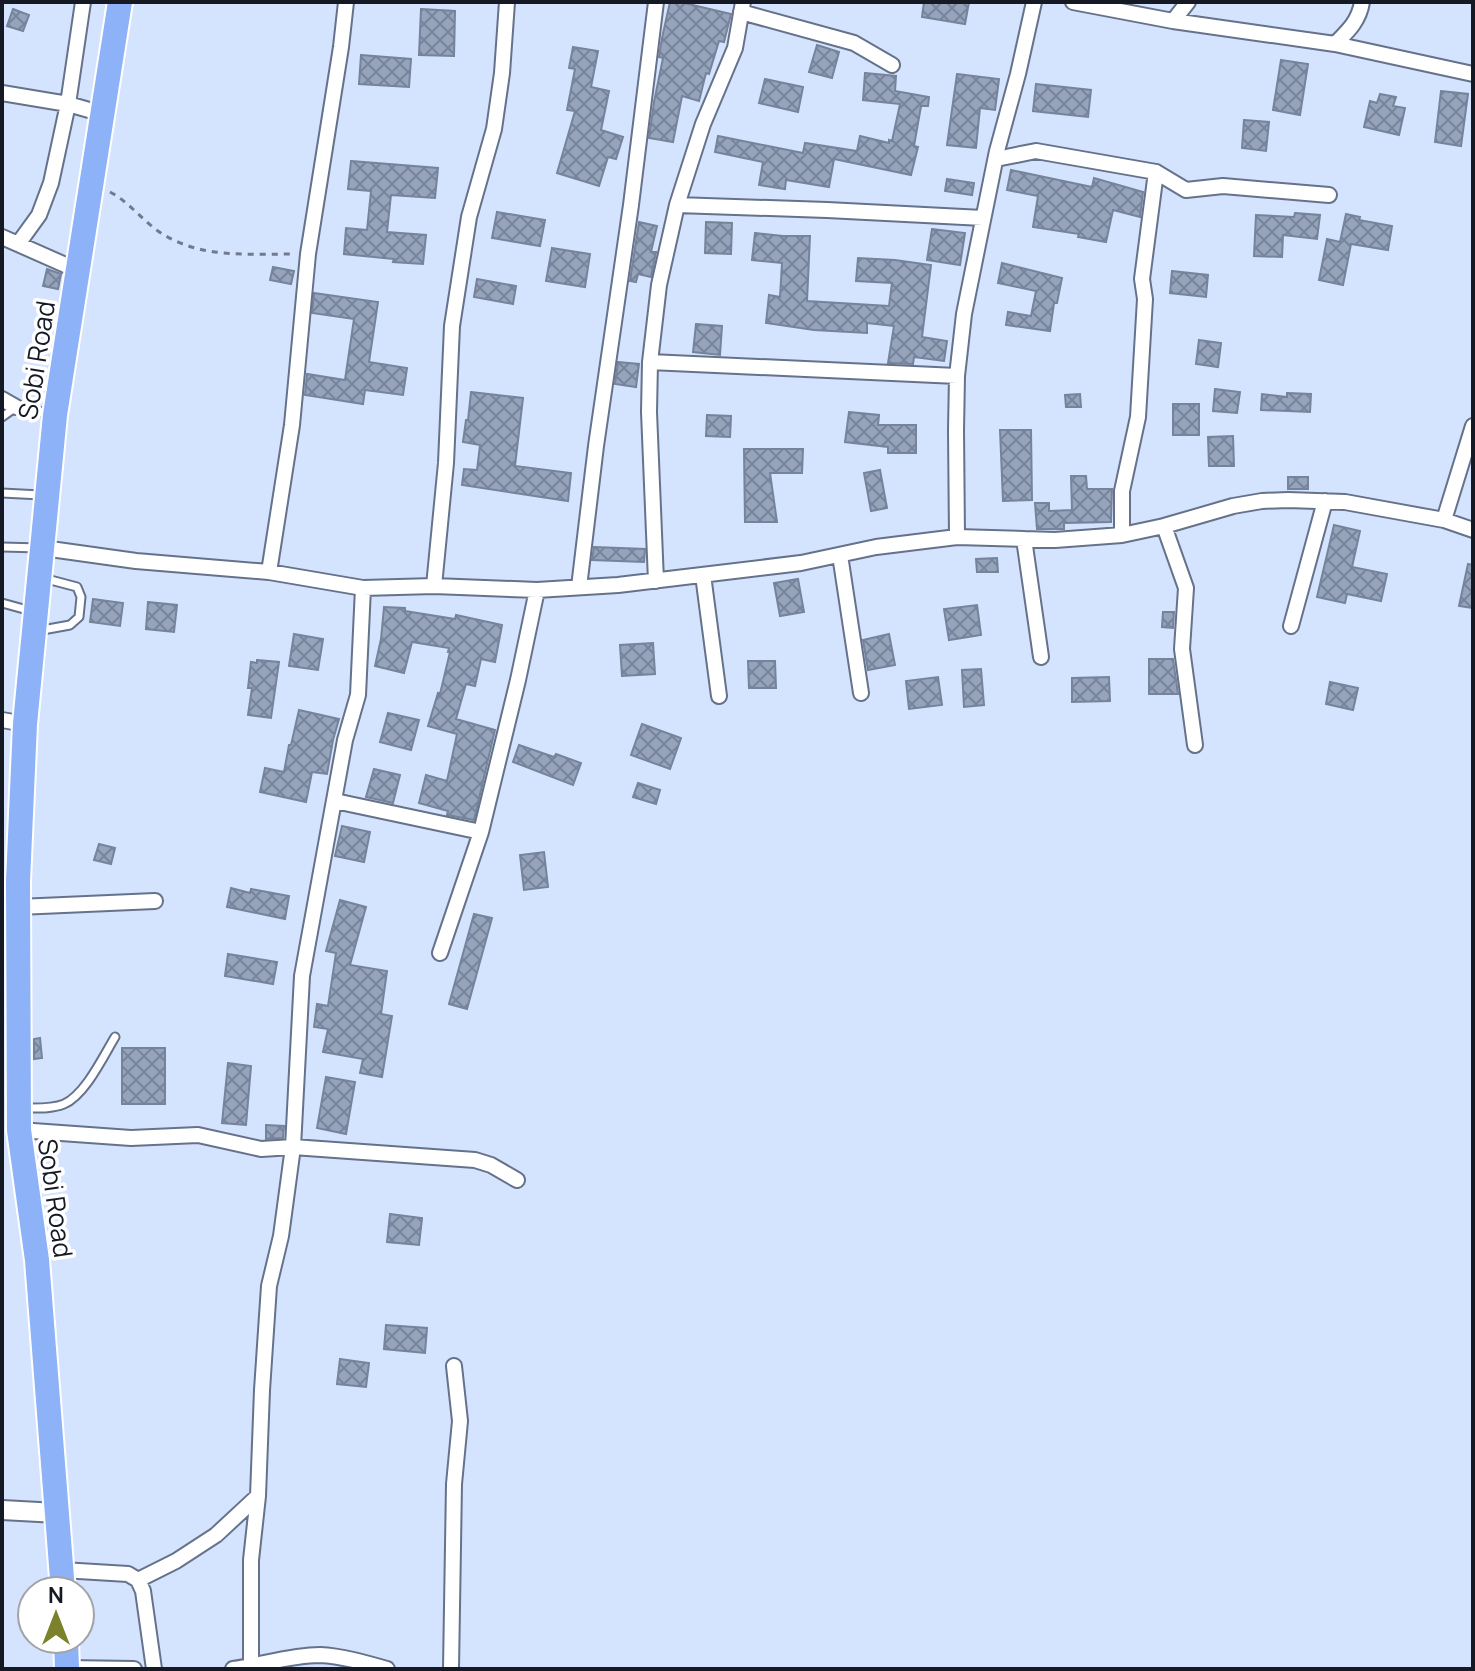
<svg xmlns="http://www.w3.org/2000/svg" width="1475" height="1671" font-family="Manrope,sans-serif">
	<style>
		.building { fill: url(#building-cross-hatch); stroke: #75839b; stroke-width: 2 }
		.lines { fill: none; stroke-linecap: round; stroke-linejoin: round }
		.service-casing { stroke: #65728a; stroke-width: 11 }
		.minor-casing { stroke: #65728a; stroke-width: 18 }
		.tertiary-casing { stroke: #65728a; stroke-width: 22 }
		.trunk-casing { stroke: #fff; stroke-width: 28 }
		.path { stroke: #707a8c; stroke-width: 3; stroke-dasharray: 6 6; stroke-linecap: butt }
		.service { stroke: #fff; stroke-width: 7 }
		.minor { stroke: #fff; stroke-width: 14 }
		.tertiary { stroke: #fff; stroke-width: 18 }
		.trunk { stroke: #8eb2f8; stroke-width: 24 }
		.labels { text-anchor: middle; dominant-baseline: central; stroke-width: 7; stroke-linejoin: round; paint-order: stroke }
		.street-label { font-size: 26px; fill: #141923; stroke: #fff }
	</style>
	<defs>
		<pattern id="building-cross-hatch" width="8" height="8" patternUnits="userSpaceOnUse" patternTransform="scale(2)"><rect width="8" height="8" fill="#95a3bc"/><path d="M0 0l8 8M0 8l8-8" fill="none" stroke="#788498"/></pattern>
	</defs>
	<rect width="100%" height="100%" fill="#d4e3fe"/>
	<path class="building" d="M 670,2 L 680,2 L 731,14 L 724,42 L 719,41 L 709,74 L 706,73 L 699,101 L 682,96 L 673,142 L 649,138 L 654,102 L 663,58 L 659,57 L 662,38 Z
		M 924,2 L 969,2 L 965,24 L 922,17 Z
		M 13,9 L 29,15 L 23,31 L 7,26 Z
		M 421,9 L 455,11 L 454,56 L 419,55 Z
		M 817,45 L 839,52 L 832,78 L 809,72 Z
		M 573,47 L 598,51 L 591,87 L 609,91 L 601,130 L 623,137 L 616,159 L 608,157 L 599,186 L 557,173 L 575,111 L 567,110 L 575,69 L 569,68 Z
		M 361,55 L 411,59 L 409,87 L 359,84 Z
		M 1281,60 L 1308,64 L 1300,115 L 1273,110 Z
		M 865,73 L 896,76 L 895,91 L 929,97 L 928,106 L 921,106 L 914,146 L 918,147 L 911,175 L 834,159 L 829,187 L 786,180 L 785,189 L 759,185 L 763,162 L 715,152 L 718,136 L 803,153 L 805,143 L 857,151 L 860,136 L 889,143 L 889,140 L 892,141 L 900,104 L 863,100 Z
		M 957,74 L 999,79 L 995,110 L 980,108 L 976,148 L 947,145 Z
		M 765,79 L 803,87 L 798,112 L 759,103 Z
		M 1036,84 L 1091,90 L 1088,117 L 1033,111 Z
		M 1441,91 L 1468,94 L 1461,146 L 1435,142 Z
		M 1380,94 L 1396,97 L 1393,106 L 1405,108 L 1399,135 L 1364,127 L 1370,101 L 1377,103 Z
		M 1244,120 L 1269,122 L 1266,151 L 1242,148 Z
		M 351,161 L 438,168 L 435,198 L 391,195 L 387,232 L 426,235 L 423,264 L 393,262 L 394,259 L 344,254 L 346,228 L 367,230 L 371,191 L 348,189 Z
		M 1011,170 L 1092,187 L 1094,178 L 1143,192 L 1140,217 L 1113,210 L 1106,242 L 1078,237 L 1079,234 L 1033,227 L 1038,196 L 1007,190 Z
		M 947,179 L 974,183 L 972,195 L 945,191 Z
		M 497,212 L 545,220 L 540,246 L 492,238 Z
		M 1295,213 L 1320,215 L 1317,239 L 1283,235 L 1282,257 L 1254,256 L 1256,215 L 1294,217 Z
		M 1346,214 L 1360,217 L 1359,220 L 1392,226 L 1388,250 L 1351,244 L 1343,285 L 1319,280 L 1327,239 L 1340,242 Z
		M 639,222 L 657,226 L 651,252 L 656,252 L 651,277 L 638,274 L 636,282 L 630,281 Z
		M 706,222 L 732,223 L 731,254 L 705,253 Z
		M 932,229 L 965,233 L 960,265 L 927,260 Z
		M 755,233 L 783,236 L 810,236 L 807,301 L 889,306 L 892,283 L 856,281 L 858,258 L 895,260 L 931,265 L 922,337 L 947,341 L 944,361 L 914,357 L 913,364 L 888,363 L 894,326 L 867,323 L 867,333 L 814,330 L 766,323 L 769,295 L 780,297 L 782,263 L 752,260 Z
		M 552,248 L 590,254 L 585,287 L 546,281 Z
		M 1002,263 L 1062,278 L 1057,303 L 1054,303 L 1050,331 L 1006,325 L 1008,312 L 1031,316 L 1036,291 L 998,283 Z
		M 273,267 L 294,271 L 291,284 L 270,280 Z
		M 47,269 L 61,274 L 58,289 L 43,286 Z
		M 1172,271 L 1208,275 L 1206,297 L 1170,293 Z
		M 477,279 L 516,286 L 513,304 L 474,297 Z
		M 314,293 L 378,302 L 369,362 L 407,368 L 403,395 L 365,390 L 363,404 L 305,395 L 307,374 L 345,380 L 354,319 L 312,313 Z
		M 696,324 L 722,326 L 720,355 L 693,352 Z
		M 1199,340 L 1221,343 L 1218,367 L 1196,364 Z
		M 618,362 L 639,364 L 636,387 L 615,384 Z
		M 1215,389 L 1240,392 L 1237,413 L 1213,411 Z
		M 471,392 L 523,398 L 515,466 L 571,473 L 568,501 L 462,485 L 464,469 L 477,470 L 480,445 L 463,442 L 466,420 L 468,420 Z
		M 1287,393 L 1311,394 L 1310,412 L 1261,410 L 1262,394 L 1287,397 Z
		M 1080,394 L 1081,407 L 1066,407 L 1065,395 Z
		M 1173,404 L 1199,404 L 1199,435 L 1173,435 Z
		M 849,412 L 879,415 L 878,425 L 916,425 L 916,453 L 888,453 L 888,447 L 845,442 Z
		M 707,415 L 731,416 L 730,437 L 706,436 Z
		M 1000,430 L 1031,430 L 1032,500 L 1003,501 Z
		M 1233,436 L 1234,466 L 1209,466 L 1208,437 Z
		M 744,449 L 803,449 L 802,473 L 770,473 L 777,522 L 745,522 Z
		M 880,470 L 887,508 L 871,511 L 864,473 Z
		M 1071,476 L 1086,476 L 1087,489 L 1112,489 L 1111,522 L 1064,523 L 1064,529 L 1037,529 L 1035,503 L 1049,503 L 1049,511 L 1072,510 Z
		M 1288,477 L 1308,477 L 1308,489 L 1288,489 Z
		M 1334,525 L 1360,531 L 1352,567 L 1387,574 L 1381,601 L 1347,594 L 1345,603 L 1317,597 Z
		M 594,547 L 645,549 L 644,562 L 592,560 Z
		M 997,558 L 998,572 L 977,572 L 976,559 Z
		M 1468,564 L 1473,565 L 1473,608 L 1459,606 Z
		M 798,579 L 804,612 L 780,616 L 774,583 Z
		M 93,599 L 123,603 L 120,626 L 90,622 Z
		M 148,602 L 177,605 L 174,632 L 146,629 Z
		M 977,605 L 981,635 L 949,640 L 944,609 Z
		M 384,607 L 405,608 L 405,611 L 455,619 L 456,615 L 502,625 L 495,662 L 481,659 L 475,686 L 466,684 L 456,719 L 495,730 L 474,820 L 447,815 L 448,811 L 419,803 L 426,775 L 447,781 L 457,734 L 428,726 L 438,693 L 440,694 L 450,652 L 448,652 L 449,648 L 412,642 L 404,673 L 375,666 L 381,639 Z
		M 1163,612 L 1174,612 L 1173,628 L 1162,627 Z
		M 294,634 L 323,639 L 318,670 L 289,666 Z
		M 889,634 L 895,665 L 868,670 L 863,640 Z
		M 653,643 L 655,674 L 622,676 L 620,645 Z
		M 1149,659 L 1173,659 L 1178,694 L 1149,694 Z
		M 257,660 L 279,662 L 271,718 L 248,715 L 252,688 L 248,688 L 251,662 L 257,663 Z
		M 748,661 L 775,661 L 776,688 L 749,688 Z
		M 981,669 L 984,705 L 964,707 L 962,670 Z
		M 938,677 L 942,705 L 909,709 L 906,681 Z
		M 1109,677 L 1110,701 L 1072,702 L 1072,678 Z
		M 1330,682 L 1358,688 L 1353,710 L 1326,704 Z
		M 299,710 L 339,719 L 333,740 L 327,774 L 312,772 L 306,802 L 260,792 L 265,768 L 284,772 L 289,745 L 291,745 Z
		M 388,713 L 419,720 L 411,750 L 380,742 Z
		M 642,724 L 681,738 L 670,769 L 631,755 Z
		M 519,745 L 554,757 L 556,754 L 581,763 L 573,785 L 513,762 Z
		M 374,769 L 400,775 L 393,803 L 366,797 Z
		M 638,783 L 660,790 L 656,804 L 633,797 Z
		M 342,826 L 370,832 L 364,862 L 335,856 Z
		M 99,844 L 115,848 L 111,864 L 94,860 Z
		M 544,852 L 548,887 L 524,890 L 520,855 Z
		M 231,888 L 250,893 L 251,889 L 289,896 L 285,919 L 227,907 Z
		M 340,900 L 366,907 L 350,965 L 387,971 L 381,1014 L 392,1016 L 382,1077 L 360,1073 L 363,1059 L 323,1052 L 328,1029 L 314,1027 L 317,1004 L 328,1006 L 336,953 L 326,951 Z
		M 474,914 L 492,918 L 467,1009 L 449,1004 Z
		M 228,954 L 277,962 L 273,984 L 225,976 Z
		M 40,1038 L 42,1058 L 34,1059 L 34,1039 Z
		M 122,1048 L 165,1048 L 165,1104 L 122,1104 Z
		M 228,1063 L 251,1066 L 246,1125 L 222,1123 Z
		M 326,1077 L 355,1082 L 346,1134 L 317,1128 Z
		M 266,1125 L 284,1126 L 283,1138 L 266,1139 Z
		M 390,1214 L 422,1218 L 419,1245 L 387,1242 Z
		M 386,1325 L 427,1328 L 425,1353 L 384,1349 Z
		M 340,1359 L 369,1363 L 366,1387 L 337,1384 Z"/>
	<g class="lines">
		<g class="service-casing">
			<path id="service" d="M 2,417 L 16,407 L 53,414
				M 2,493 L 41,495
				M 2,547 L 40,548
				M 2,603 L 31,611
				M 37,631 L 70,625 L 79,617 L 81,597 L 77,587 L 43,578
				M 24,1108 C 37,1108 52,1109 64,1104 C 85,1095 103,1057 115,1037"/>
		</g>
		<g class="minor-casing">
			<path id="minor" d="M 1073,2 L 1173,21 L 1335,44 L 1473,74
				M 741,12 L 854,43 L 892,65
				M 1173,21 L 1188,2
				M 1335,44 C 1348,31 1359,21 1362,2
				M 2,93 L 68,104 L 103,114
				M 996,159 L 1036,151 L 1156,172 L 1186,190 L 1223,186 L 1329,195
				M 677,205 L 827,210 L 983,218
				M 2,237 L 79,271
				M 18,244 L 39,215 L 51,183 L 68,104 L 83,2
				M 650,362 L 957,376
				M 2,399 L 16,407
				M 1444,520 L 1473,426
				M 1164,526 L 1186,588 L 1182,649 L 1195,745
				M 1122,535 L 1122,491 L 1138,417 L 1145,299 L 1142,279 L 1156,172
				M 957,537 L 956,430 L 957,376 L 964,314 L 997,151 L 1018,74 L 1034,2
				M 1024,539 L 1041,657
				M 43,548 L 136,561 L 269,572 L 363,588 L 434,586 L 537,590 L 618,585 L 801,563 L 876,547 L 957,537 L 1055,540 L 1122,535 L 1164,526 L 1233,506 L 1262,501 L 1288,500 L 1345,502 L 1444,520 L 1473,530
				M 840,555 L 861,693
				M 269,572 L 292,425 L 308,254 L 341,47 L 346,2
				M 703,575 L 719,696
				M 656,581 L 649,412 L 650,362 L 659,285 L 677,205 L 703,124 L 735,48 L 743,2
				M 434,586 L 446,463 L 452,326 L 469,217 L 494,129 L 502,73 L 507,2
				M 579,587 L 596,446 L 631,205 L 656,2
				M 1291,626 L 1325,501
				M 2,720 L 25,724
				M 335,801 L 481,832
				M 18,907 L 155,901
				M 440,953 L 481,832 L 518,680 L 537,590
				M 19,1130 L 131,1138 L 198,1135 L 261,1149 L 293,1147 L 475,1160 L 491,1165 L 517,1180
				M 62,1570 L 128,1574 L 138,1580 L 143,1591 L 154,1669
				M 138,1580 L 176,1561 L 216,1535 L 258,1496
				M 251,1666 L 251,1560 L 258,1496 L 262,1390 L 269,1286 L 281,1236 L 293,1147 L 302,976 L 345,740 L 358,695 L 363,588
				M 67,1668 L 134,1669
				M 233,1669 C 262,1665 290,1655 320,1655 C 342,1656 366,1663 387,1669
				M 451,1669 L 454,1484 L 460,1421 L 454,1366"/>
		</g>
		<g class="tertiary-casing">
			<path id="tertiary" d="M 2,1510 L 57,1513"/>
		</g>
		<g class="trunk-casing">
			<path id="trunk" d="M 63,1591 L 37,1260 L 19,1130 L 18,881 L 25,724 L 55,415 L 120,2
				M 66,1639 L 67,1669"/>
		</g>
		<path class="path" d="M 110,192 C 129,202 141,219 158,231 C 198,259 249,254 295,254"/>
		<use href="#service" class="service"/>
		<use href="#minor" class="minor"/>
		<use href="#tertiary" class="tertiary"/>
		<use href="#trunk" class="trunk"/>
	</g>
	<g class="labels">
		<g class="street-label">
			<text transform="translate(36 360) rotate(-81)">Sobi Road</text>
			<text transform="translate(56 1198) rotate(82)">Sobi Road</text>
		</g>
	</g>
	<rect width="1475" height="1671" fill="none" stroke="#141923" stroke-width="8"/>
	<g transform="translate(56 1615)"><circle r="38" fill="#ffffff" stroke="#a1a3a7" stroke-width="2"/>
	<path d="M0-6L14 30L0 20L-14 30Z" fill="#7c812b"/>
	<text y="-12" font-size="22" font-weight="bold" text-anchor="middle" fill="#141923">N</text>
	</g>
</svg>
